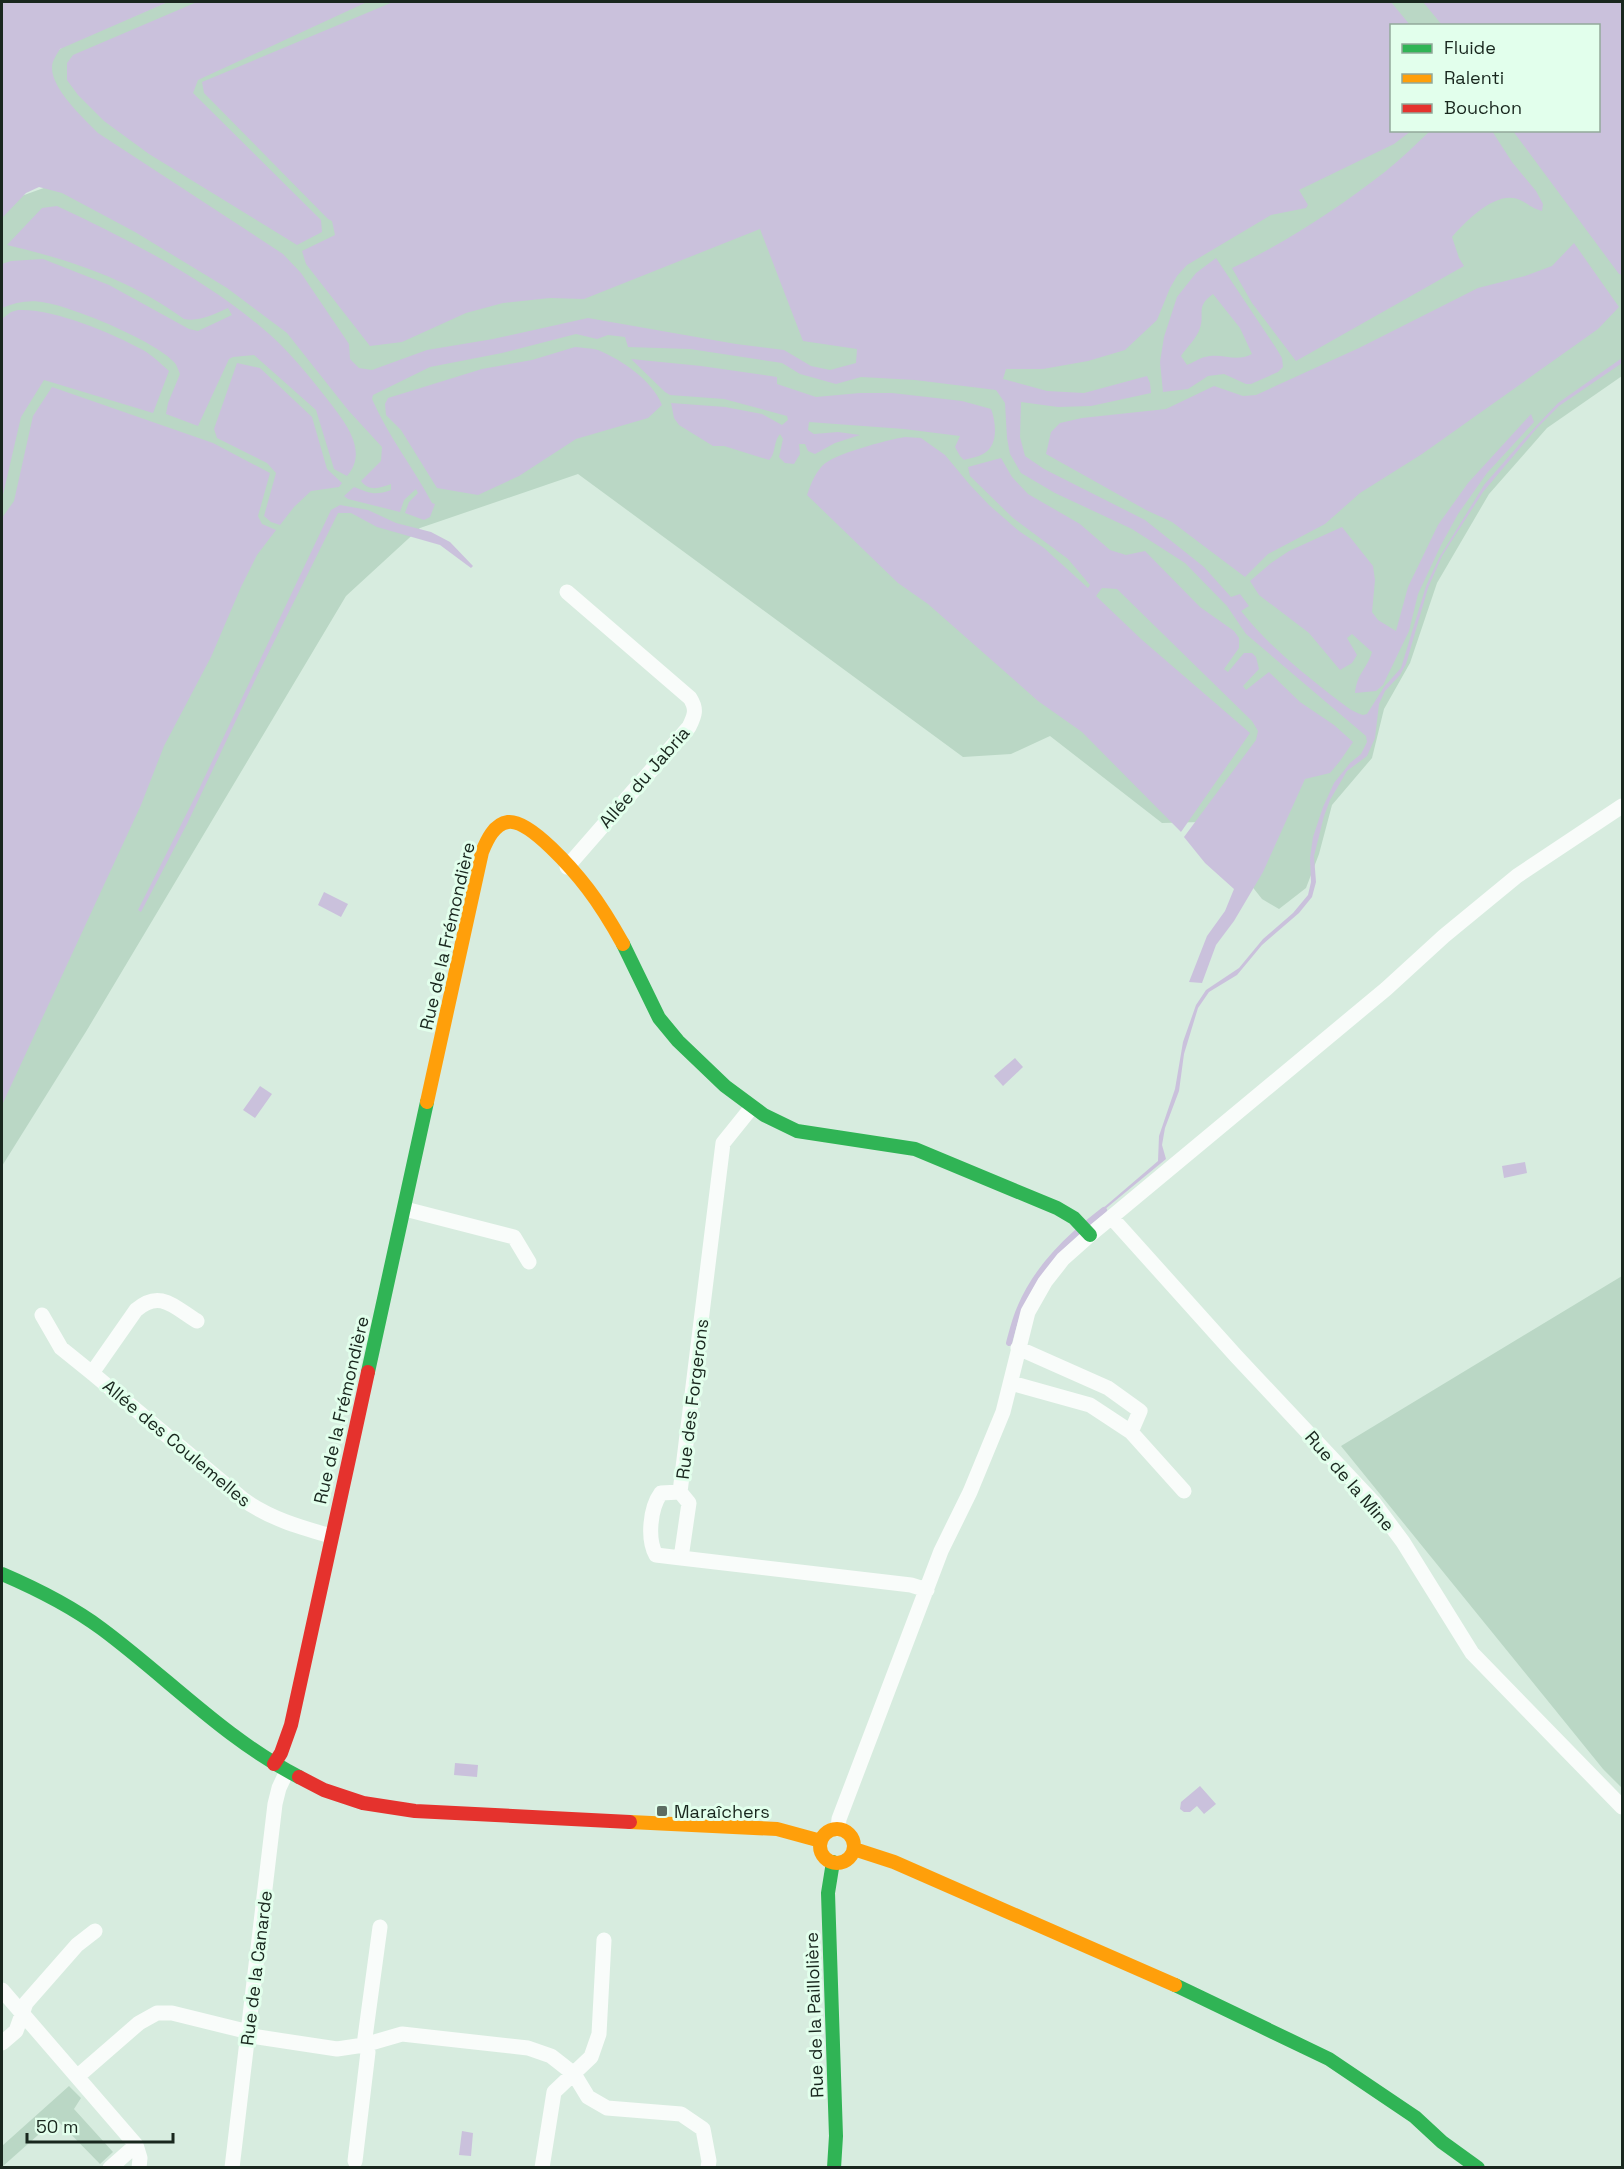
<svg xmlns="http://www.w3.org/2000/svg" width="1624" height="2169" font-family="'Space Grotesk',sans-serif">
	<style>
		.green { fill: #bad7c5; fill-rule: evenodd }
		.water { fill: #cac1dc; fill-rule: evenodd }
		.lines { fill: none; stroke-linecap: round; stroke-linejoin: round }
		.stream { stroke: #cac1dc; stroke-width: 6 }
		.street { stroke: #f9fcfa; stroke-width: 15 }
		.fast { stroke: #30b455; stroke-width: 14 }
		.slow { stroke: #ff9f0a; stroke-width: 14 }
		.jam { stroke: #e5322d; stroke-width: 14 }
		.poi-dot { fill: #5c6c62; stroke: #e2ffec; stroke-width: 2 }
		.labels { text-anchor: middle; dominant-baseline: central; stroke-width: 6; stroke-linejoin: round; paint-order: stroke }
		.street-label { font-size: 18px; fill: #19271e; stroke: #e2ffec }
		.poi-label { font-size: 18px; fill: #19271e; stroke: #e2ffec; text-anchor: start }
	</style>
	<rect width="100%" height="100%" fill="#d7ecdf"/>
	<path class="green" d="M 167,2 L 1622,2 L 1622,376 L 1547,428 L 1489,494 L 1437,583 L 1410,663 L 1384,709 L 1372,758 L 1332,805 L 1319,854 L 1306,888 L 1279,909 L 1262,899 L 1201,822 L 1162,823 L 1050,736 L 1011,754 L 963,757 L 578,474 L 420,528 L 346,596 L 87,1030 L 2,1166 L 2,203 L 52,185 L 44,90 L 50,57 L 64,46 ZM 1392,26 L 1598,26 L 1598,130 L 1392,130 Z
		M 1622,1276 L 1622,1788 L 1603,1769 L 1341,1446 Z
		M 69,2086 L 81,2098 L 74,2109 L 113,2152 L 100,2164 L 56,2119 L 2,2167 L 2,2146 Z"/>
	<path class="water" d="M 2,2 L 168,2 L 60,49 C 57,54 52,61 52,67 C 51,88 83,118 98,133 L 283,254 L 301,273 L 349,344 L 350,359 L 359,368 L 372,370 L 427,350 L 493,339 L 588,318 L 736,344 L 784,350 L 811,366 L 830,370 L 856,363 L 857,349 L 803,341 L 760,229 L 584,299 L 550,298 L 503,303 L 466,313 L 402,342 L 370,346 L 306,264 L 302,251 L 335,235 L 332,221 L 328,219 L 204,93 L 202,82 L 393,2 L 1391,2 L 1410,25 L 1392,26 L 1392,130 L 1411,131 L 1394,144 L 1299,190 L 1308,205 L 1306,208 L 1271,215 L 1187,265 L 1177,276 L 1170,288 L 1157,320 L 1125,350 L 1088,361 L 1043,369 L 1006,369 L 1003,379 L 1047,391 L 1084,393 L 1147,376 L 1150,383 L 1151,393 L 1091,406 L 1058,407 L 1021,402 L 1020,437 L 1025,456 L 1044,469 L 1145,520 L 1204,567 L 1231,597 L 1240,594 L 1249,606 L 1241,611 C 1266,643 1299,670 1331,695 C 1341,702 1351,712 1363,715 L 1367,714 L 1384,687 L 1401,668 L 1426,586 L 1439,558 L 1484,485 L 1524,439 L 1558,403 L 1622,358 L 1622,363 L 1559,406 L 1537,428 L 1483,492 L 1442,556 L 1428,588 L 1406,664 L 1400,675 L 1385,691 L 1379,704 L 1375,738 L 1367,756 L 1347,771 L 1330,800 L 1324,816 L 1314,856 L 1316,882 L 1312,897 L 1299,913 L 1262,945 L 1237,975 L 1209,992 L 1198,1008 L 1184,1054 L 1179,1091 L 1165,1128 L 1162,1145 L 1166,1159 L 1104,1210 L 1102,1209 L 1158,1161 L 1159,1136 L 1175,1089 L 1183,1042 L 1196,1005 L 1206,990 L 1239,968 L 1263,939 L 1293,913 L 1308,895 L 1311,882 L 1310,858 L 1313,837 L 1323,807 L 1334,783 L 1350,763 L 1361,754 L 1367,742 L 1366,736 L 1246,634 L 1227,606 L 1185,563 L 1132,529 L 1055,493 L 1021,473 L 1010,454 L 1007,438 L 1005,403 L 996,390 L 915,380 L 861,377 L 836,384 L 800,374 L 782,363 L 690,349 L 628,347 L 625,337 L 608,335 L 597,339 L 576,334 L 502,353 L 430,367 L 373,395 L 372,399 C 388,436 413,467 432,503 L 435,504 L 430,517 L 424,520 L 405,513 L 409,502 L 418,493 L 416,489 L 404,500 L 400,512 L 348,499 L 344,496 L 354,487 C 369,493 375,496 391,490 L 391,484 C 380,488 369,492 361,481 L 381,461 L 382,447 L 348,410 L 287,333 L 227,288 L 135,232 L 62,193 L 39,187 L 26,193 L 2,218 Z
		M 197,2 L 367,2 L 198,80 L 193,93 L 321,220 L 322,232 L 297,245 L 149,154 L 104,121 L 78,95 L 67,80 L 67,63 L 73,55 Z
		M 1423,2 L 1622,2 L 1622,275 L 1619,274 L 1513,131 L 1598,130 L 1598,26 L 1442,25 Z
		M 1430,131 L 1492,131 L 1512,162 L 1536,191 L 1543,204 L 1542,211 C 1531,208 1529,204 1520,200 C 1497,189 1466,221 1452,237 L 1459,258 L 1464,266 L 1296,361 L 1252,303 L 1232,268 C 1287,242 1337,209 1386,171 C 1401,159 1416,144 1430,131 Z
		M 57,206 C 128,239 201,277 261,327 C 287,348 310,377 331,404 C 347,425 368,452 347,476 L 334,469 L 316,410 L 254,355 L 233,357 L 229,359 L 198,426 L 166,414 L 168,403 L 180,374 C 178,370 177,365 174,362 C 155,341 75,308 47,303 C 31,299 16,302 2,308 L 2,264 L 11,261 L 43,259 L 109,285 L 189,329 L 198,331 L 232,315 L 228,308 C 214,314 200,322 184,319 C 131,280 71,260 7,245 L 42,208 Z
		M 1574,243 L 1619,307 L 1598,329 L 1422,454 L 1360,493 L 1325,524 L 1268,554 L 1245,577 L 1172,522 L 1146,510 L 1046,454 L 1051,432 L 1060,423 L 1082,418 L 1166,409 L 1214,386 L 1243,396 L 1256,395 L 1359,348 L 1478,288 L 1525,276 L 1552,266 Z
		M 1216,258 L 1276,348 L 1282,358 L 1283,367 L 1278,372 L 1251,384 L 1246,384 L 1224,374 L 1208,376 L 1188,389 L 1163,392 L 1160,362 L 1164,337 L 1177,297 L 1196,273 ZM 1213,294 L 1240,328 L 1252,354 C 1235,363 1222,352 1205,357 C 1199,358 1193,363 1187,365 L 1181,356 C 1187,347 1197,338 1200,328 C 1205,313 1195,307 1213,294 Z
		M 18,310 C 53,308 112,333 143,350 C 152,355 161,364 169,371 L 153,413 L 44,380 L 21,417 L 2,499 L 2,319 L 11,312 Z
		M 575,347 C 582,348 591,348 598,350 C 622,360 652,380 662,405 L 648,418 L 576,439 L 519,476 L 478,495 L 437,488 L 401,430 L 386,415 L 385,404 L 388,398 L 482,369 L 532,360 Z
		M 631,359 L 701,366 L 777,377 L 777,384 L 816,397 L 860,393 L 892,393 L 962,401 L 991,409 C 996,422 999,446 983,454 C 978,457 970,458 964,460 L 960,456 L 955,447 L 960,436 L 904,429 L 809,422 L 808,430 L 814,434 L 838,432 L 860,435 L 835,443 L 815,454 L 808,451 L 805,444 L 799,444 L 800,454 L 794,464 L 785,463 L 779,457 L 783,439 L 780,434 C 773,442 776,454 769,460 L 724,446 L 713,446 L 679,425 L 674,418 L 671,403 L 725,407 L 762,414 L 782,425 L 788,420 L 787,416 L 724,399 L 670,395 L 665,392 Z
		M 237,363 L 260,368 L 312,417 L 327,469 L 342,483 L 339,487 L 311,491 L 294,507 L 280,525 L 271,522 L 264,516 L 276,473 L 267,463 L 217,438 L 214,429 Z
		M 52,387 L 213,443 L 270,473 L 258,516 L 262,524 L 276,530 L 257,555 L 241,587 L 211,657 L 164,746 L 141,805 L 2,1105 L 2,518 L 14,501 L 33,416 Z
		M 1531,414 L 1534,422 L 1487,473 L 1458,514 L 1441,545 L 1418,594 L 1409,631 L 1383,685 L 1376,691 L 1355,693 C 1357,673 1367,669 1372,652 L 1352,634 L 1347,638 L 1357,655 L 1352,663 L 1340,670 L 1309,633 L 1259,595 L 1250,581 L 1271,563 L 1289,551 L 1342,527 L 1373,566 L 1375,580 L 1372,612 L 1378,620 L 1396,631 L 1408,587 L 1438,525 L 1468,483 Z
		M 905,437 L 921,438 L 945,455 L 970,485 L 989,505 L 1019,531 L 1044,548 L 1088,588 L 1090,585 L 1068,559 L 1013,518 L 970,476 L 968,467 L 1001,458 L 1012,477 L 1028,494 L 1080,524 L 1110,550 L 1126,555 L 1145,551 L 1200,607 L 1234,631 L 1239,638 L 1239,648 L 1224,669 L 1228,672 L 1244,653 L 1252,653 L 1256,657 L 1259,669 L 1243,686 L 1246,690 L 1269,672 L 1300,702 L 1334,725 L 1353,742 L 1340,761 L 1330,773 L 1305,779 L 1263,872 L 1234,921 L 1216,945 L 1202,983 L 1189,982 L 1207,936 L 1225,911 L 1234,889 L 1205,863 L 1184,837 L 1256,740 L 1258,731 L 1252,721 L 1117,589 L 1102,588 L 1096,596 L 1141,639 L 1250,733 L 1181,832 L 1082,732 L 1038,701 L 928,604 L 898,583 L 807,495 C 811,484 814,475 822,466 C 833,454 887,440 905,437 Z
		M 340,505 L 368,510 L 396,523 L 431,532 L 450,542 L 473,566 L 471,568 L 440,545 L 377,527 L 351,513 L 338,513 L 257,676 L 187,824 L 141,912 L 138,910 L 200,787 L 331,510 Z
		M 324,892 L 348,904 L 341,917 L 318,905 Z
		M 1015,1058 L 1023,1067 L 1003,1086 L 994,1076 Z
		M 260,1086 L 272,1094 L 255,1118 L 243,1110 Z
		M 1525,1162 L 1527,1173 L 1504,1178 L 1502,1166 Z
		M 455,1763 L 478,1765 L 477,1777 L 454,1775 Z
		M 1200,1786 L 1216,1804 L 1204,1814 L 1197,1806 L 1190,1812 L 1184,1812 L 1180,1809 L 1181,1802 Z
		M 462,2131 L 473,2133 L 471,2156 L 459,2155 Z"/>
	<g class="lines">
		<path class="stream" d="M 1009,1343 C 1012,1332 1015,1319 1020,1308 C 1037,1267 1069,1237 1104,1210"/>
		<path class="street" d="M 567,592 L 690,698 C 697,709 695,715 689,727 L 567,867
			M 752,1107 L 723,1143 L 680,1492 L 689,1503 L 681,1558 L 911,1585 L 927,1590
			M 405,1209 L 514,1237 L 529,1262
			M 1112,1218 L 1236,1356 L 1374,1503 L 1403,1542 L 1472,1653 L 1622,1807
			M 42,1315 L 61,1348 L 92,1373 L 244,1500 C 271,1519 300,1527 331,1536
			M 1018,1348 L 1108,1388 L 1140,1411 L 1131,1432
			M 92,1373 L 136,1310 C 160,1289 174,1307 197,1321
			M 1011,1383 L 1090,1405 L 1131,1432 L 1184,1491
			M 680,1492 L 661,1493 C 650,1508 647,1539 656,1555 L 681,1558
			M 838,1829 L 839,1819 L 941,1551 L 970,1492 L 1003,1412 L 1028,1312 L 1045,1282 L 1063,1259 L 1090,1235 L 1386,989 L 1444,936 L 1517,876 L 1622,806
			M 2,1990 L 136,2145 L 140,2158 L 139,2168
			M 2,2043 L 16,2031 L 26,2003 L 77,1945 L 95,1931
			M 78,2076 L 139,2023 L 157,2013 L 172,2013 L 241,2030 L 258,2037 L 337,2049 L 364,2045 L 402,2034 L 528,2048 L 551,2056 L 574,2074 L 588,2097 L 607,2108 L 681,2114 L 703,2129 L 709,2161 L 708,2168
			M 355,2161 L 368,2052 L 364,2045 L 380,1927
			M 110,2168 L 136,2145
			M 232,2168 L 275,1804 L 279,1788 L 287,1771
			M 542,2168 L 554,2092 L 591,2057 L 599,2034 L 604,1940"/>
		<path class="fast" d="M 623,944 L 659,1018 L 678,1041 L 725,1086 L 764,1115 L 797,1131 L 915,1149 L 1057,1208 L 1074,1218 L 1090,1235
			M 368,1372 L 427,1102
			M 2,1574 C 37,1589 71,1606 102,1629 C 168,1678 225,1739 299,1777
			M 833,1862 L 828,1893 L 836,2136 L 834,2168
			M 1175,1985 L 1329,2059 L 1415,2117 L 1442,2142 L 1478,2168"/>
		<path class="slow" d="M 427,1102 L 482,852 C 487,840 494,824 508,822 C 530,819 575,872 588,889 C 601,906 613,926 623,944
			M 630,1822 L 777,1829 L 821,1841
			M820 1846a17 17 0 1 1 34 0a17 17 0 1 1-34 0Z
			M 854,1849 L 894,1862 L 1175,1985"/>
		<path class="jam" d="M 274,1764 L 281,1753 L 291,1725 L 368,1372
			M 299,1777 L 324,1790 L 363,1803 L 415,1811 L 630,1822"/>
	</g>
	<rect class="poi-dot" x="656" y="1805" width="12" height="12" rx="3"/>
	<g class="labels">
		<g class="street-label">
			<text transform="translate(644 777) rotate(-49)">Allée du Jabria</text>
			<text transform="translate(447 936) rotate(-77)">Rue de la Frémondière</text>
			<text transform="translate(692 1399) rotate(-83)">Rue des Forgerons</text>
			<text transform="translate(341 1410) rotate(-77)">Rue de la Frémondière</text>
			<text transform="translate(177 1443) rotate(40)">Allée des Coulemelles</text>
			<text transform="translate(1350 1481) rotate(49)">Rue de la Mine</text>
			<text transform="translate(256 1968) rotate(-83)">Rue de la Canarde</text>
			<text transform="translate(814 2015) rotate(-92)">Rue de la Paillolière</text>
		</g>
		<g class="poi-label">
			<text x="674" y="1811">Maraîchers</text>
		</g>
	</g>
	<rect width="1624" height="2169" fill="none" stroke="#19271e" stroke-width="6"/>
	<rect x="1390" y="24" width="210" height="108" fill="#e2ffec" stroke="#92a99a" stroke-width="1.5"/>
	<rect x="1402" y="44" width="30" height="9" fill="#30b455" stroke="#92a99a" stroke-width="1.5"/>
	<text x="1444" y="54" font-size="18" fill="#19271e">Fluide</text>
	<rect x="1402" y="74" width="30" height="9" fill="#ff9f0a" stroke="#92a99a" stroke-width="1.5"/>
	<text x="1444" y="84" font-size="18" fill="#19271e">Ralenti</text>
	<rect x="1402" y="104" width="30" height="9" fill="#e5322d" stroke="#92a99a" stroke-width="1.5"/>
	<text x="1444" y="114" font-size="18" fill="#19271e">Bouchon</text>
	<path d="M27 2133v9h146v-9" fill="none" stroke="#19271e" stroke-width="3"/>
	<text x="36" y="2133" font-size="18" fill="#19271e" stroke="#e2ffec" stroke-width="4.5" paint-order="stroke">50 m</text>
</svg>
